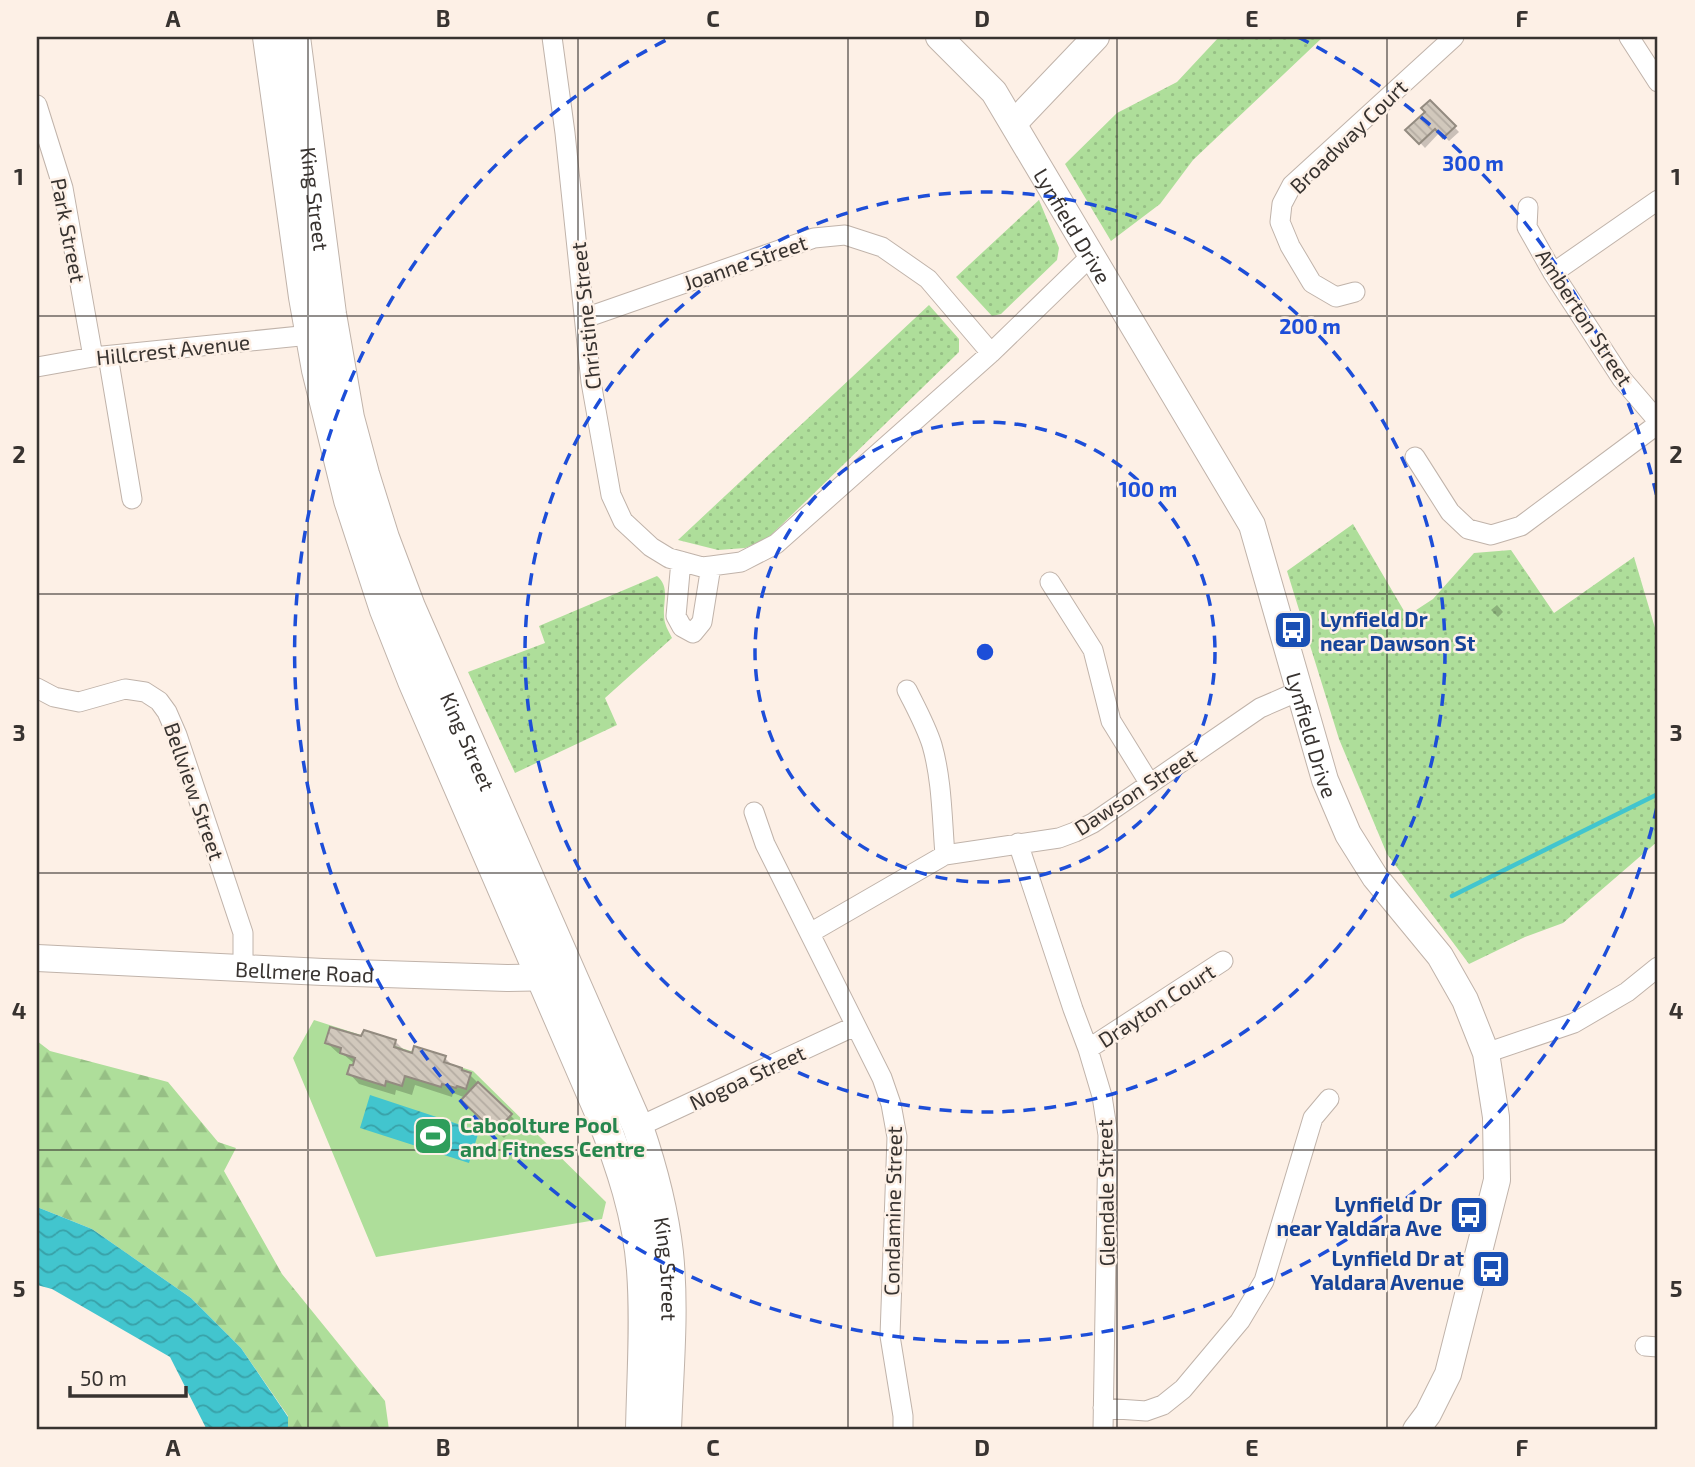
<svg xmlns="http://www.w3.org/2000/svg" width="1695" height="1467" font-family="'Exo 2',sans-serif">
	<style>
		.forest { fill: url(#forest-firs) }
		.park { fill: url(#park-dots) }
		.pitch { fill: #aede9a }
		.water { fill: url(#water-waves) }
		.shadow { fill: #0003 }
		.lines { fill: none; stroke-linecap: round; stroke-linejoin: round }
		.stream { stroke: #42c5ce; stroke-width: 4.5 }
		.building { fill: url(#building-back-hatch); stroke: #938b80; stroke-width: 2 }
		.street-casing { stroke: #c0b3aa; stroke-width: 21 }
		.secondary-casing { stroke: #c0b3aa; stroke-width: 28 }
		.primary-casing { stroke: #c0b3aa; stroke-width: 32 }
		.street { stroke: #fff; stroke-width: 19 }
		.secondary { stroke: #fff; stroke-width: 26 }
		.primary { stroke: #fff; stroke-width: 30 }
		.grid { fill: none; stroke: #383330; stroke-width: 2; stroke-opacity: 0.55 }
		.ring { fill: none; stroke: #1d4ed8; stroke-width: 3.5; stroke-dasharray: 12 9 }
		.labels { text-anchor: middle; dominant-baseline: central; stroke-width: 5; stroke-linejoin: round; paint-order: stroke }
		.street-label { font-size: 21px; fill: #383330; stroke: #fdf0e6 }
		.transit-label { font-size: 21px; font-weight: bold; fill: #164399; stroke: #fdf0e6; text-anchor: end }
		.leisure-label { font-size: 21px; font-weight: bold; fill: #27864d; stroke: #fdf0e6; text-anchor: start }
		.centre { fill: #1d4ed8; stroke: #fdf0e6; stroke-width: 3.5 }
		.ring-label { font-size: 21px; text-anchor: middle; font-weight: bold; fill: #1d4ed8; stroke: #fdf0e6; stroke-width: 5; stroke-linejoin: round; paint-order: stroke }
		.neatline { fill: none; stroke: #383330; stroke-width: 2.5 }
		.grid-label { font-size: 23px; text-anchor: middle; font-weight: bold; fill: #383330 }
	</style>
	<defs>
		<pattern id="forest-firs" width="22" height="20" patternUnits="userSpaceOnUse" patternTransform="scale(1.75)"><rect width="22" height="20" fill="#aede9a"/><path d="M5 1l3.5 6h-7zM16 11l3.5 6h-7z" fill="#96bf85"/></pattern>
		<pattern id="park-dots" width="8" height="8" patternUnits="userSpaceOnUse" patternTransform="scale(1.75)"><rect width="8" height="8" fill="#aede9a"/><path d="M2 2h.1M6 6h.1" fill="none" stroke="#96bf85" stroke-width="1.8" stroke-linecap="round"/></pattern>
		<pattern id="water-waves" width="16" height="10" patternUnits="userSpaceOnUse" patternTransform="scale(1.75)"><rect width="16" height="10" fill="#42c5ce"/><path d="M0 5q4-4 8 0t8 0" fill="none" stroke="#38a1a8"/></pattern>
		<pattern id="building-back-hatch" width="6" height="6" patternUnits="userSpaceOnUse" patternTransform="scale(1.75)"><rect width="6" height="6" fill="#d1c8bc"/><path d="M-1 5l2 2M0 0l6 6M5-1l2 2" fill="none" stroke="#b4aca2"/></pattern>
	</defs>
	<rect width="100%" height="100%" fill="#fdf0e6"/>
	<path class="forest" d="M 37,1041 L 50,1051 L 168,1082 L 218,1142 L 236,1148 L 224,1171 L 282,1274 L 385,1401 L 389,1430 L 288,1430 L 288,1416 L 241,1348 L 191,1298 L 92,1229 L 37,1207 Z"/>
	<path class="park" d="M 1219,37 L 1323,37 L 1193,160 L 1160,204 L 1111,241 L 1065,164 L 1117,113 L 1177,82 Z
		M 1039,200 L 1059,248 L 1057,260 L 1001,314 L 992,316 L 956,277 Z
		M 929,305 L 959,339 L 959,352 L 766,540 L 745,548 L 718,550 L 678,540 Z
		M 1353,524 L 1407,616 L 1433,599 L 1474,553 L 1511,550 L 1554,613 L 1634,557 L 1658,638 L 1658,841 L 1563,923 L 1525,937 L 1469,964 L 1387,854 L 1339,739 L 1287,571 Z
		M 657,576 C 670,587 663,601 664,615 C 664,624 668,630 672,638 L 605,698 L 617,725 L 515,773 L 468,672 L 545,643 L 539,626 Z"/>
	<path class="pitch" d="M 1341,609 C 1359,614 1364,629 1352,643 L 1326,615 L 1335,610 Z
		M 314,1020 L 473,1071 L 606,1202 L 602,1219 L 376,1257 L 293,1058 Z"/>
	<path class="water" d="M 370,1095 L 479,1131 L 469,1163 L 360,1128 Z
		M 37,1207 L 92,1229 L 191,1298 L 241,1348 L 288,1417 L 288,1430 L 207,1430 L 170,1357 L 52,1289 L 37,1285 Z"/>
	<path class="shadow" d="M 1430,102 L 1459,132 L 1449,141 L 1440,132 L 1425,148 L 1408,130 L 1427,112 Z
		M 1497,605 L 1503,612 L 1498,617 L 1491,610 Z
		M 363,1039 L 396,1042 L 406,1052 L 445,1058 L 455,1068 L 470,1075 L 518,1123 L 504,1138 L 464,1100 L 466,1098 L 453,1093 L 452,1097 L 415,1085 L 412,1095 L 396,1090 L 395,1095 L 359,1084 L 349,1073 L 355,1064 L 344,1055 L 338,1053 L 327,1043 Z"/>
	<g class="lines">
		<path class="stream" d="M 1452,896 L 1658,794"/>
	</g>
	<path class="building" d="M 1430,100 L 1456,126 L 1443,138 L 1435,129 L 1419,144 L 1405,130 L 1425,112 L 1421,108 Z
		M 330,1027 L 361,1036 L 364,1030 L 396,1040 L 394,1047 L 412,1053 L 414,1046 L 446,1056 L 444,1062 L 462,1068 L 462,1070 L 471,1073 L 466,1089 L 457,1086 L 456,1088 L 442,1084 L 441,1087 L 405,1076 L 402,1086 L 386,1081 L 385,1086 L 347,1074 L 350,1065 L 353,1065 L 355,1058 L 340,1053 L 341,1048 L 325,1043 Z
		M 478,1082 L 512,1114 L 495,1132 L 461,1100 Z"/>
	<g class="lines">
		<g class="street-casing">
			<path id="street" d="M 552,37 L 565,133 L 591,382 L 611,495 L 623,521 L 651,547 L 669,558 L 702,567 L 711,566 L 741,562 L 776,544 L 991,353 L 1092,255
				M 1629,37 L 1658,82
				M 37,105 L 63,188 L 93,357
				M 1528,207 L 1527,227 L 1553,273 L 1622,379 L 1658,421
				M 1553,273 L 1658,200
				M 1355,292 L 1336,297 L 1312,283 L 1290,246 L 1280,222 L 1282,204 L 1292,185 L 1454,37
				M 585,318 L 814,238 L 845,235 L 882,247 L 928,279 L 991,353
				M 108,356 L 132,499
				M 37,367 L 93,357 L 310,335
				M 1415,457 L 1450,512 L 1468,529 L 1491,535 L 1521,526 L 1658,424
				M 681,561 L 676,616 L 682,627 L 693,633 L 702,622 L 711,566
				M 1050,582 L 1093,650 L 1111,721 L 1150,784
				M 37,688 L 54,697 L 79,702 L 125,689 L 145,692 L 159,701 L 167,712 L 177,735 L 243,933 L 243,968
				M 907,690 C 916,708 926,726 932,745 C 942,780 942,819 945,855
				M 754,812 L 765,844 L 882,1078 L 891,1104 L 897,1137 L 890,1336 L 903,1416 L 903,1430
				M 1018,843 L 1073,1009 L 1088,1049 L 1102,1096 L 1108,1135 L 1103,1430
				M 810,933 L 945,855 L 1059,838 L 1075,832 L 1093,823 L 1260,708 L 1299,691
				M 1088,1049 L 1223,961
				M 1486,1053 L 1574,1023 L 1627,992 L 1658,967
				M 638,1127 L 855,1026
				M 1645,1346 L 1658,1347
				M 1103,1408 L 1146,1411 L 1163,1405 L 1183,1389 L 1240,1321 L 1264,1281 L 1313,1118 L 1329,1099"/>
		</g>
		<g class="secondary-casing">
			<g id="secondary">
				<path id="s1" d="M 939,37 L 994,92 L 1252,525 L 1325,780 L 1348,834 L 1375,877 L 1440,956 L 1465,1000 L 1486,1053 L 1496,1117 L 1497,1180 L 1448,1374 L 1428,1414 L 1416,1430"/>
				<path d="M 1014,123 L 1096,37"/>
				<path id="s2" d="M 37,958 L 323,972 L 507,978 L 560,977"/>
			</g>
		</g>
		<g class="primary-casing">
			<g id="primary">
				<path d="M 268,37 L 304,297 L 317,370 L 349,500 L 385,610 L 413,681 L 601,1115 C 621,1165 638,1216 642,1270 C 646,1323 642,1377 641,1430"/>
				<path id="s3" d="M 295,37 L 331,314 L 349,418 L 364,474 L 384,538 L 410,607 L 638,1127 C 652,1168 663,1209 668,1253 C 674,1311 668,1372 666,1430"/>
			</g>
		</g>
		<use href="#street" class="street"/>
		<use href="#secondary" class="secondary"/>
		<use href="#primary" class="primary"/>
	</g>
	<path class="grid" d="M 308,37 L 308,1430M 578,37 L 578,1430M 848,37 L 848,1430M 1117,37 L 1117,1430M 1387,37 L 1387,1430M 37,316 L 1658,316M 37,594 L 1658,594M 37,873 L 1658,873M 37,1150 L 1658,1150"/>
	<g class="ring">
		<circle cx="985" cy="652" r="230"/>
		<circle cx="985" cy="652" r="460"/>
		<path d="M1657 807A690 690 0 1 1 672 37M1298 37A690 690 0 0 1 1657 497"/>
	</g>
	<defs>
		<g id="bus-square" transform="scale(2.0125)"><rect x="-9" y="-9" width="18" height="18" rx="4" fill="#1a4fb4" stroke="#fdf0e6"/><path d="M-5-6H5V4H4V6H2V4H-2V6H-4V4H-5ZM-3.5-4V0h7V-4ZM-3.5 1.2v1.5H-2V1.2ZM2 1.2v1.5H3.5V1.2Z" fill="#fff"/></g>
		<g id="stadium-square" transform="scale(2.0125)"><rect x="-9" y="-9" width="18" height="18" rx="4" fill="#2e9e5b" stroke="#fdf0e6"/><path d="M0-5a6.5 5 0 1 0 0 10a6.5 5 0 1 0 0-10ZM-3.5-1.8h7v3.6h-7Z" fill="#fff"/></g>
	</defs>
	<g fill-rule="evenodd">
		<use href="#bus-square" x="1293" y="630"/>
		<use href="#stadium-square" x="433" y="1136"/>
		<use href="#bus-square" x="1469" y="1215"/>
		<use href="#bus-square" x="1491" y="1269"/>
	</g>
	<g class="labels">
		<g class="street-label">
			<text transform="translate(1348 136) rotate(-44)">Broadway Court</text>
			<text stroke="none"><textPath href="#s3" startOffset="163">King Street</textPath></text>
			<text stroke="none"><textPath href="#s1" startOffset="233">Lynfield Drive</textPath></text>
			<text transform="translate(69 230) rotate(79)">Park Street</text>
			<text transform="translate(745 262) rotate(-19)">Joanne Street</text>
			<text transform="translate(585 316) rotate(-96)">Christine Street</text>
			<text transform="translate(1585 317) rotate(57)">Amberton Street</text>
			<text transform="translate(173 349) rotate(-6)">Hillcrest Avenue</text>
			<text stroke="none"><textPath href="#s1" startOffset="800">Lynfield Drive</textPath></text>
			<text stroke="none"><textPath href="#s3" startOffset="730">King Street</textPath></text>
			<text transform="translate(195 791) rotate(71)">Bellview Street</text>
			<text transform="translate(1135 791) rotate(-33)">Dawson Street</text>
			<text stroke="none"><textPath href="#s2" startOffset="268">Bellmere Road</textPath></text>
			<text transform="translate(1156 1005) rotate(-33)">Drayton Court</text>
			<text transform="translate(747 1077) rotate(-25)">Nogoa Street</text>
			<text transform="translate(1105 1193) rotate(-91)">Glendale Street</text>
			<text transform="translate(892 1211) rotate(-89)">Condamine Street</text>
			<text stroke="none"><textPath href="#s3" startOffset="1297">King Street</textPath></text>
		</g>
		<g class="transit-label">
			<text x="1320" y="618" text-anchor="start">Lynfield Dr<tspan x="1320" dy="24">near Dawson St</tspan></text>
			<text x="1442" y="1203">Lynfield Dr<tspan x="1442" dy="24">near Yaldara Ave</tspan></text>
			<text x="1464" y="1257">Lynfield Dr at<tspan x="1464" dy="24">Yaldara Avenue</tspan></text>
		</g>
		<g class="leisure-label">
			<text x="460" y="1124">Caboolture Pool<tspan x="460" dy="24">and Fitness Centre</tspan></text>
		</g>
	</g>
	<circle cx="985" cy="652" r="10" class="centre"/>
	<g class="ring-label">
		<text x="1473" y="171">300 m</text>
		<text x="1310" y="334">200 m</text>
		<text x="1148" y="497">100 m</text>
	</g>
	<rect width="1695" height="1467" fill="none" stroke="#fdf0e6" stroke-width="77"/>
	<path d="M70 1386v10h116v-10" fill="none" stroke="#383330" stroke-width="3.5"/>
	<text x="80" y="1386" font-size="21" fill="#383330" stroke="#fdf0e6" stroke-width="5" paint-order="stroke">50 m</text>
	<rect x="38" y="38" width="1618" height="1390" class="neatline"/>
	<g class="grid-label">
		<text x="173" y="27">A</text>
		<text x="443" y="27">B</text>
		<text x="713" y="27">C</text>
		<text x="982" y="27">D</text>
		<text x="1252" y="27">E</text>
		<text x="1522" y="27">F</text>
		<text x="19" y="185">1</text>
		<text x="1676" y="185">1</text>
		<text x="19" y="463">2</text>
		<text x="1676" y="463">2</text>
		<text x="19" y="741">3</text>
		<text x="1676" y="741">3</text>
		<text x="19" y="1019">4</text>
		<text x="1676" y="1019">4</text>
		<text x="19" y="1297">5</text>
		<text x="1676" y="1297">5</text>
		<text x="173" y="1456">A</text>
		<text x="443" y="1456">B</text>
		<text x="713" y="1456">C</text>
		<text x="982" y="1456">D</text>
		<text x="1252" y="1456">E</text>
		<text x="1522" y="1456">F</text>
	</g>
</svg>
